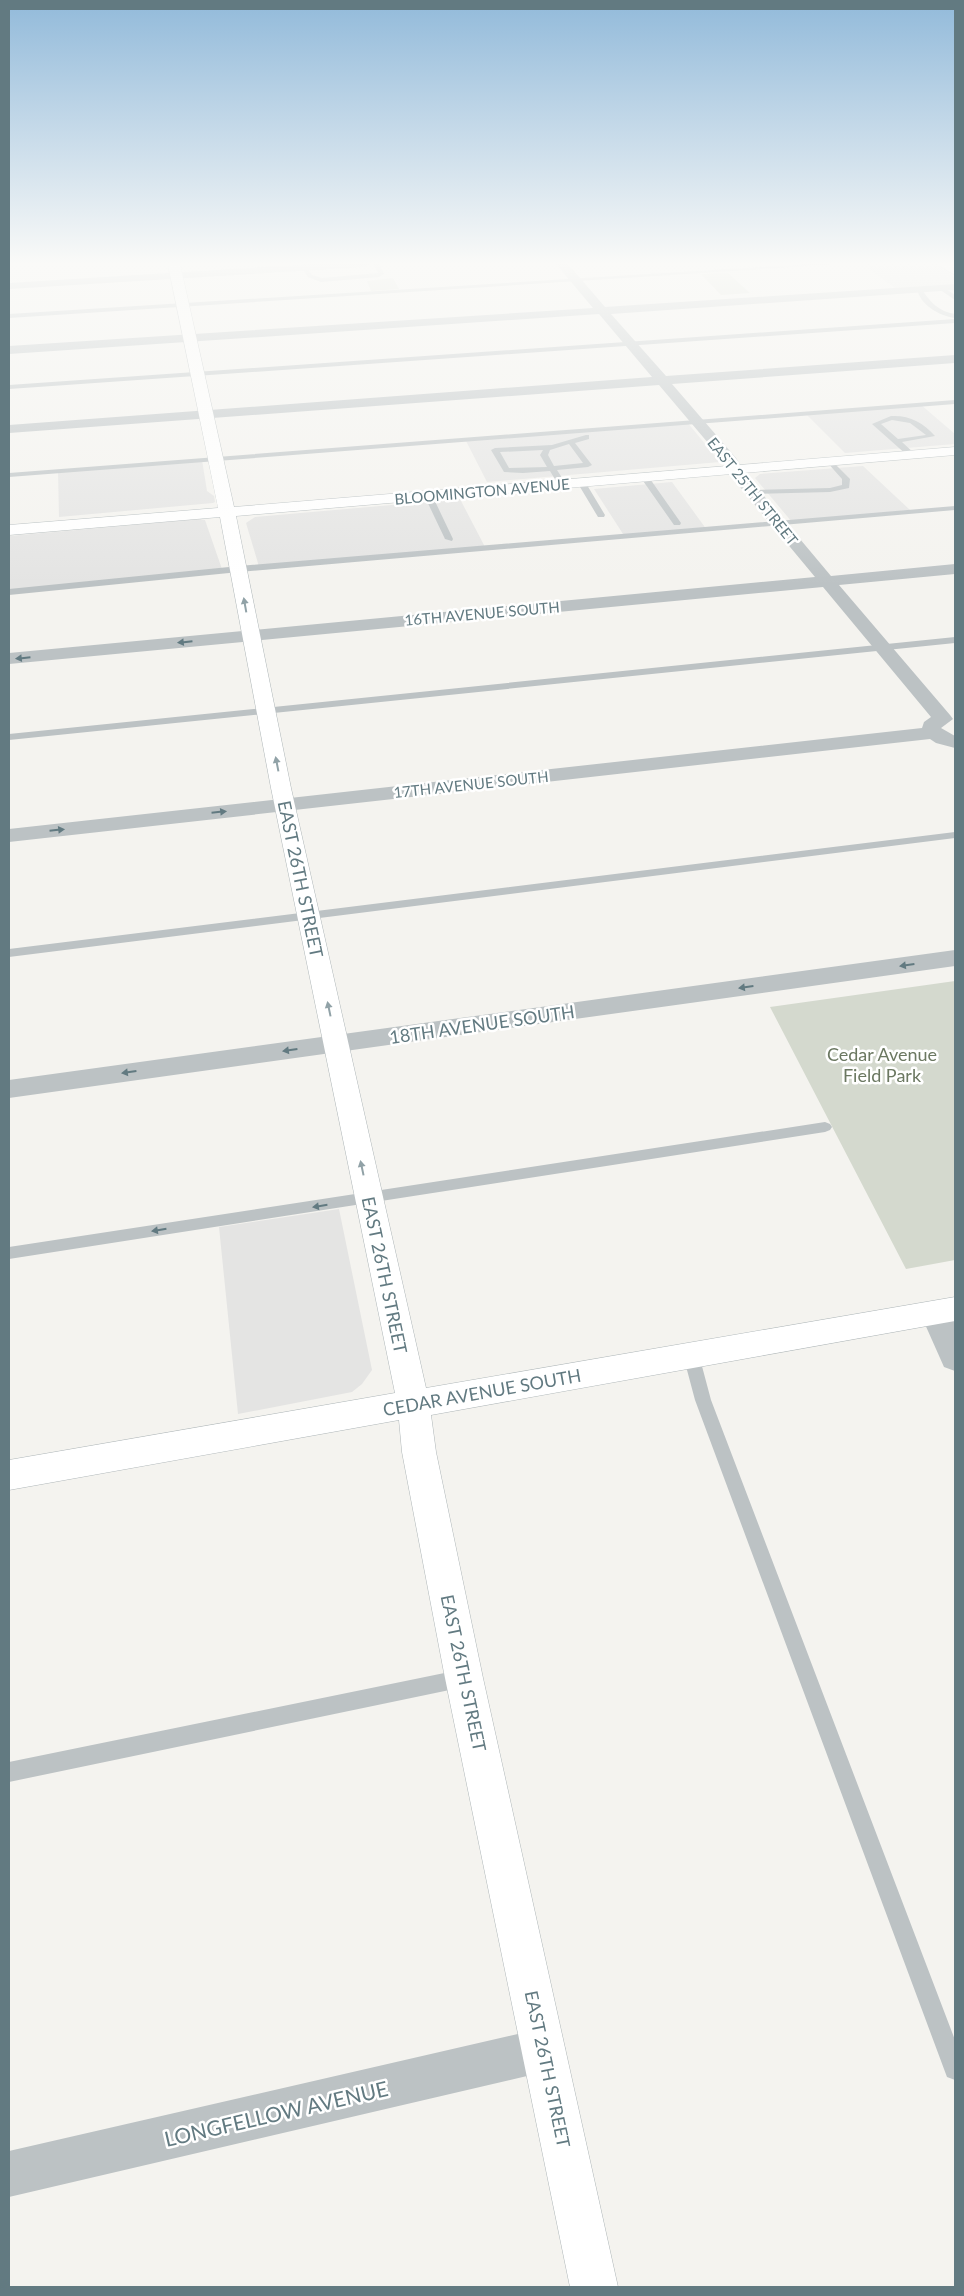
<svg xmlns="http://www.w3.org/2000/svg" width="964" height="2296" font-family="Lato,sans-serif">
	<style>
		.built { fill: #e4e4e3 }
		.green { fill: #d4d9ce }
		.lines { fill: none; stroke-linecap: round; stroke-linejoin: round }
		.secondary-casing { stroke: #aeb6b8; stroke-width: 1 }
		.lane { fill: #bcc2c4; fill-rule: evenodd }
		.street { fill: #bcc2c4; fill-rule: evenodd }
		.secondary { fill: #fff; fill-rule: evenodd }
		.oneway { fill: #91a2a7 }
		.oneway2 { fill: #627a81 }
		.labels { text-anchor: middle; dominant-baseline: central; stroke-width: 5; stroke-linejoin: round; paint-order: stroke }
		.far-street-label { font-size: 15px; fill: #627a81; stroke: #fff }
		.street-label { font-size: 18px; fill: #627a81; stroke: #fff }
		.park-label { font-size: 18px; fill: #6b7861; stroke: #fff }
		.near-street-label { font-size: 21px; fill: #627a81; stroke: #fff }
	</style>
	<rect width="100%" height="100%" fill="#f4f3ef"/>
	<path class="built" d="M 862,264 L 936,264 L 955,278 L 955,284 L 895,288 Z
		M 920,404 L 955,434 L 955,444 L 845,453 L 805,413 Z
		M 687,422 L 720,462 L 487,482 L 465,439 Z
		M 202,460 L 207,491 L 214,496 L 215,502 L 213,503 L 59,517 L 58,471 Z
		M 863,466 L 910,510 L 792,522 L 755,478 L 760,474 Z
		M 672,482 L 707,530 L 625,537 L 594,489 Z
		M 460,499 L 485,547 L 260,570 L 246,523 L 255,517 Z
		M 200,519 L 205,520 L 223,572 L 9,591 L 9,536 Z
		M 339,1209 L 372,1370 L 362,1384 L 352,1392 L 238,1414 L 219,1227 Z"/>
	<path class="green" d="M 728,273 L 750,293 L 721,295 L 701,274 Z
		M 393,278 L 399,289 L 371,291 L 367,281 Z
		M 955,981 L 955,1260 L 906,1269 L 770,1007 Z"/>
	<g class="lines">
		<g class="secondary-casing">
			<path id="secondary" d="M 168,264 L 180,264 L 234,507 L 955,447 L 955,455 L 236,516 L 291,788 L 426,1388 L 955,1297 L 955,1321 L 431,1415 L 436,1452 L 483,1678 L 618,2287 L 570,2287 L 445,1678 L 402,1452 L 399,1420 L 9,1490 L 9,1460 L 395,1393 L 271,788 L 220,517 L 9,535 L 9,525 L 218,508 Z
				M 937,264 L 951,264 L 955,267 L 955,275 Z"/>
		</g>
		<path class="lane" d="M 374,264 L 380,264 L 384,274 L 379,277 L 321,282 L 308,277 L 302,268 L 307,267 L 312,275 L 322,278 L 378,273 Z
			M 809,264 L 839,264 L 9,318 L 9,314 Z
			M 939,287 L 943,287 L 955,295 L 955,300 L 939,289 Z
			M 917,288 L 921,288 C 929,301 939,312 955,314 L 955,318 C 939,316 919,304 917,288 Z
			M 955,319 L 955,323 L 9,389 L 9,385 Z
			M 955,400 L 955,404 L 9,477 L 9,473 Z
			M 891,416 C 909,415 923,422 935,436 L 902,442 L 915,454 L 908,456 L 872,424 ZM 892,420 L 910,423 L 926,435 L 898,439 L 881,424 Z
			M 586,435 L 589,435 L 589,439 L 575,443 L 592,465 L 588,467 L 557,470 L 566,484 L 562,486 L 559,486 L 550,471 L 523,473 L 504,472 L 491,450 L 495,448 L 552,445 ZM 569,444 L 583,463 L 554,466 L 548,455 L 550,450 ZM 543,450 L 540,455 L 547,467 L 509,468 L 500,452 Z
			M 830,459 L 850,479 L 849,488 L 830,492 L 752,494 L 748,492 L 752,490 L 830,488 L 842,485 L 842,479 L 826,461 Z
			M 642,476 L 648,476 L 681,523 L 680,525 L 674,525 L 641,478 Z
			M 578,480 L 584,480 L 605,515 L 604,517 L 598,517 L 577,482 Z
			M 425,493 L 432,495 L 453,539 L 452,541 L 445,539 L 424,495 Z
			M 955,506 L 955,510 L 239,572 L 9,595 L 9,589 L 239,566 Z
			M 955,637 L 955,643 L 9,740 L 9,734 Z
			M 955,832 L 955,838 L 9,957 L 9,949 Z
			M 825,1122 L 830,1124 L 832,1127 L 830,1130 L 825,1132 L 9,1259 L 9,1247 Z
			M 691,1348 L 697,1350 L 699,1355 L 711,1400 L 955,2040 L 955,2080 L 947,2077 L 944,2069 L 695,1400 L 683,1355 L 685,1350 Z
			M 464,1669 L 471,1671 L 473,1678 L 471,1685 L 464,1687 L 9,1782 L 9,1762 Z"/>
		<path class="street" d="M 310,264 L 371,264 L 365,267 L 9,289 L 9,283 Z
			M 556,264 L 568,264 L 605,307 L 955,284 L 955,290 L 611,314 L 666,376 L 955,355 L 955,363 L 672,384 L 736,458 L 748,477 L 831,576 L 955,564 L 955,574 L 839,585 L 950,715 L 953,719 L 941,728 L 955,736 L 955,748 L 936,743 L 930,739 L 9,842 L 9,829 L 922,728 L 924,722 L 931,717 L 823,587 L 9,664 L 9,653 L 815,577 L 736,482 L 725,463 L 659,385 L 9,433 L 9,425 L 652,377 L 599,314 L 9,354 L 9,346 L 593,308 Z
			M 955,950 L 955,966 L 9,1098 L 9,1080 Z
			M 935,1301 L 946,1304 L 955,1324 L 955,1371 L 944,1367 L 920,1313 L 924,1304 Z
			M 544,2028 L 560,2034 L 566,2050 L 560,2066 L 544,2072 L 9,2197 L 9,2151 Z"/>
		<use href="#secondary" class="secondary"/>
	</g>
	<defs><path id="oneway-solid" d="M-6-.8H1V-3.2L6.5 0L1 3.2V.8H-6Z" transform="scale(1.25)"/></defs>
	<g class="oneway">
		<use href="#oneway-solid" transform="translate(245 605) rotate(-100)"/>
		<use href="#oneway-solid" transform="translate(277 764) rotate(-101)"/>
		<use href="#oneway-solid" transform="translate(329 1009) rotate(-102)"/>
		<use href="#oneway-solid" transform="translate(362 1168) rotate(-102)"/>
	</g>
	<g class="oneway2">
		<use href="#oneway-solid" transform="translate(185 642) rotate(174)"/>
		<use href="#oneway-solid" transform="translate(23 658) rotate(174)"/>
		<use href="#oneway-solid" transform="translate(219 812) rotate(-6)"/>
		<use href="#oneway-solid" transform="translate(57 830) rotate(-6)"/>
		<use href="#oneway-solid" transform="translate(907 965) rotate(172)"/>
		<use href="#oneway-solid" transform="translate(746 987) rotate(172)"/>
		<use href="#oneway-solid" transform="translate(290 1050) rotate(172)"/>
		<use href="#oneway-solid" transform="translate(129 1072) rotate(172)"/>
		<use href="#oneway-solid" transform="translate(320 1206) rotate(171)"/>
		<use href="#oneway-solid" transform="translate(159 1230) rotate(171)"/>
	</g>
	<linearGradient id="sky" x2="0" y2="1"><stop stop-color="#92bada"/><stop offset="0.45" stop-color="#fafaf8"/><stop offset="1" stop-color="#fafaf8" stop-opacity="0"/></linearGradient>
	<rect width="964" height="585" fill="url(#sky)"/>
	<g class="labels">
		<g class="far-street-label">
			<text transform="translate(482 491) rotate(-5)">BLOOMINGTON AVENUE</text>
			<text transform="translate(753 491) rotate(51)">EAST 25TH STREET</text>
			<text transform="translate(482 613) rotate(-5)">16TH AVENUE SOUTH</text>
			<text transform="translate(471 784) rotate(-6)">17TH AVENUE SOUTH</text>
		</g>
		<g class="street-label">
			<text transform="translate(301 879) rotate(78)">EAST 26TH STREET</text>
			<text transform="translate(482 1024) rotate(-8)">18TH AVENUE SOUTH</text>
			<text transform="translate(385 1275) rotate(78)">EAST 26TH STREET</text>
			<text transform="translate(482 1392) rotate(-10)">CEDAR AVENUE SOUTH</text>
			<text transform="translate(464 1673) rotate(78)">EAST 26TH STREET</text>
			<text transform="translate(548 2069) rotate(78)">EAST 26TH STREET</text>
		</g>
		<g class="park-label">
			<text x="882" y="1054">Cedar Avenue<tspan x="882" dy="21">Field Park</tspan></text>
		</g>
		<g class="near-street-label">
			<text transform="translate(276 2113) rotate(-13)">LONGFELLOW AVENUE</text>
		</g>
	</g>
	<rect width="964" height="2296" fill="none" stroke="#627a81" stroke-width="20"/>
</svg>
